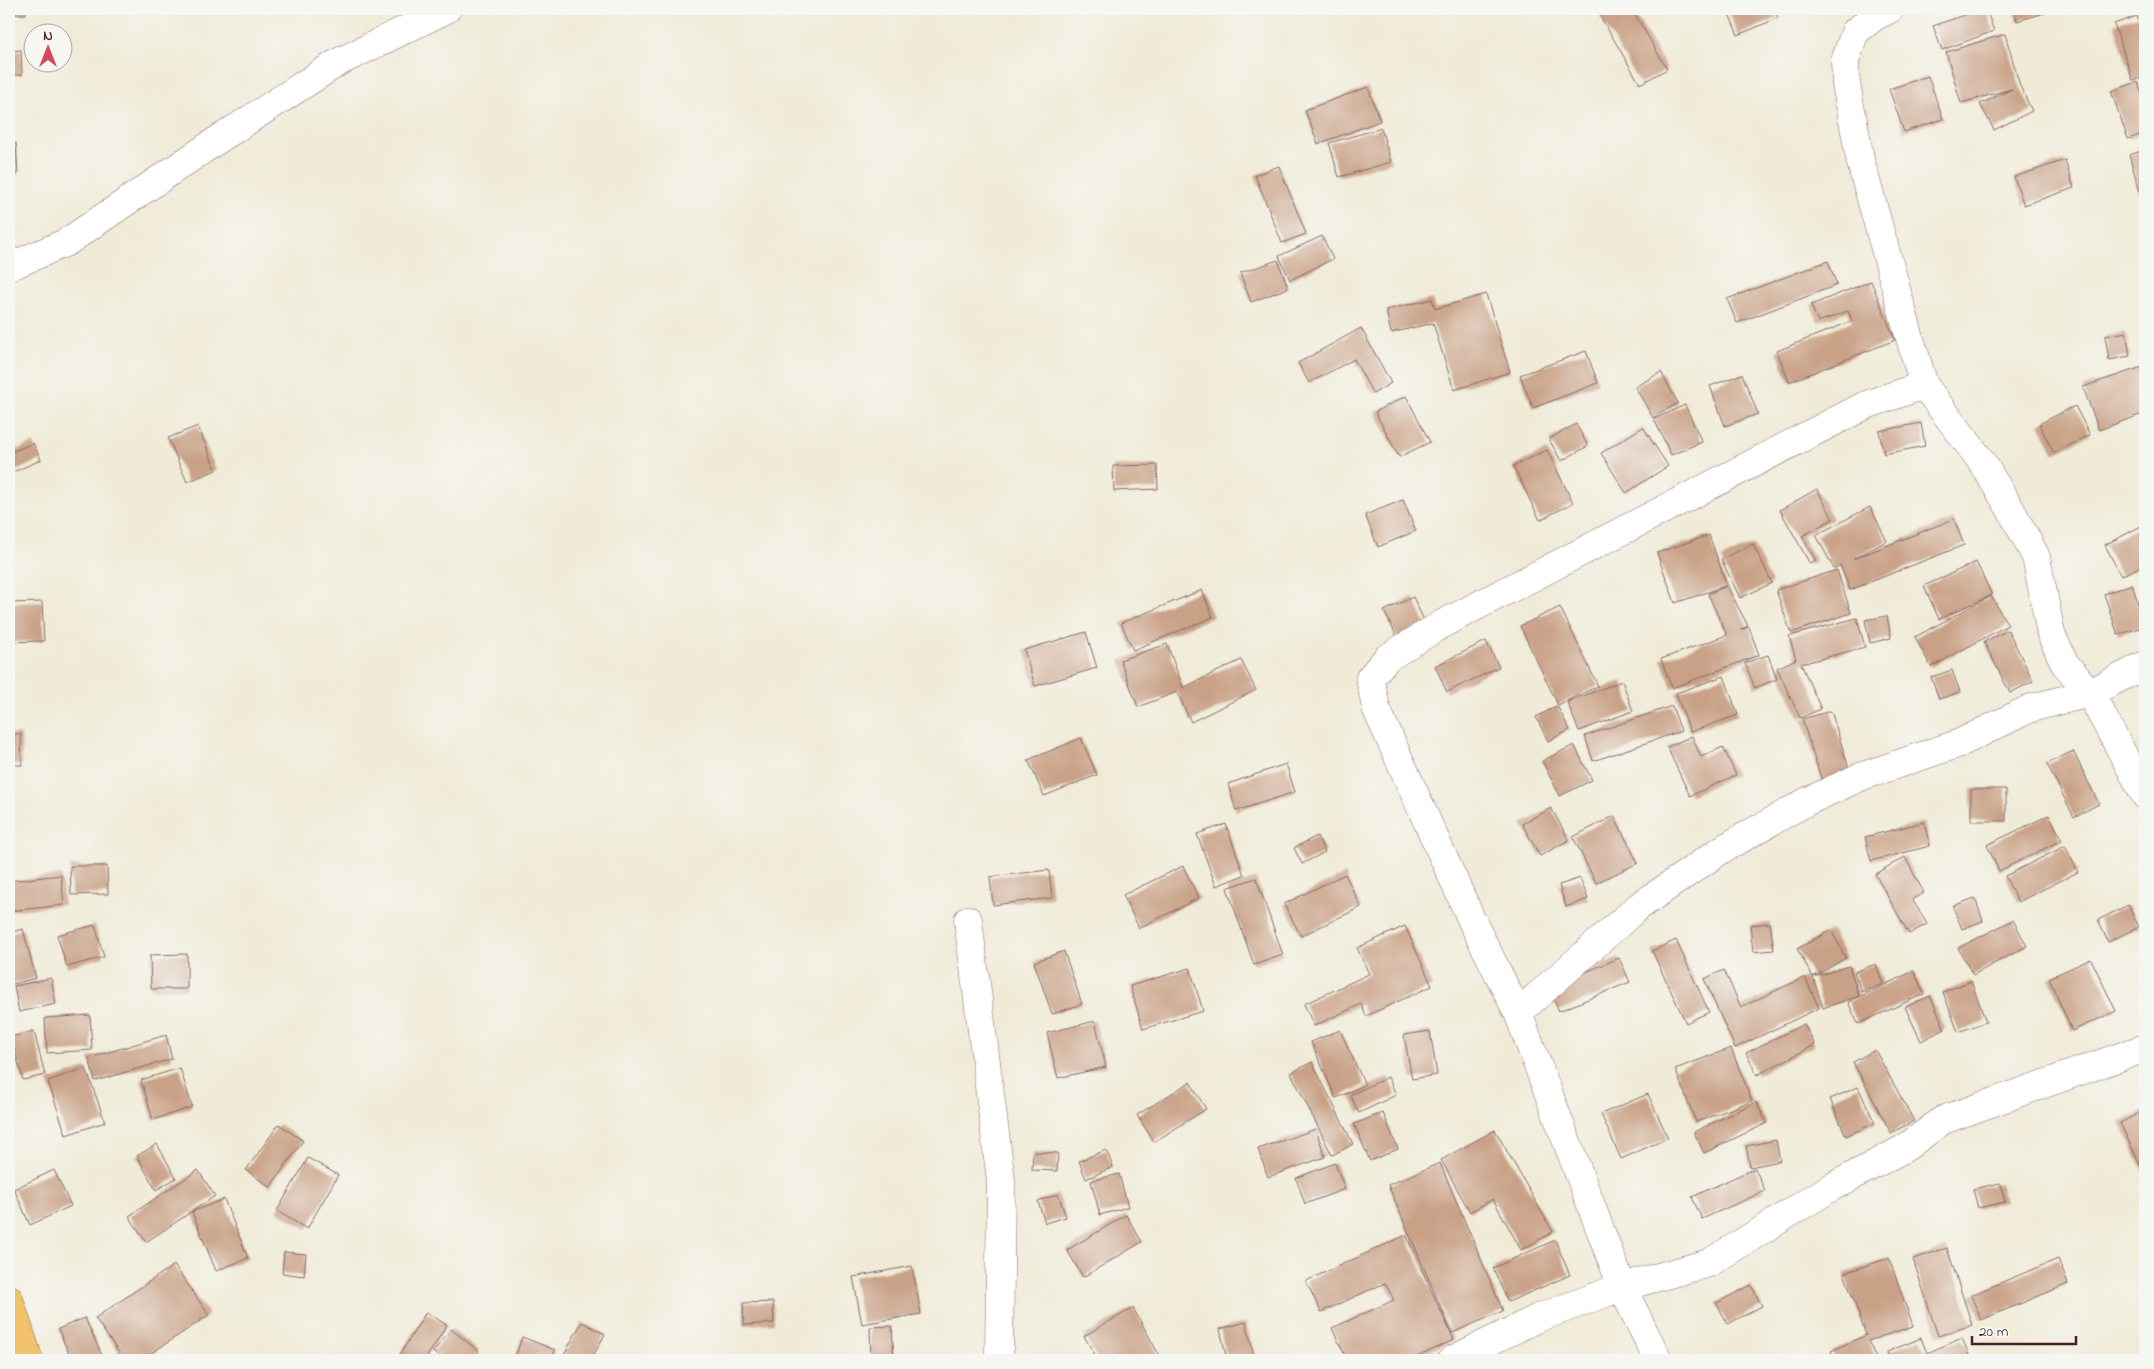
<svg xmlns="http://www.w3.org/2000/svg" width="2154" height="1369" font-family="'Indie Flower',sans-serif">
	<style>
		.building { fill: #c9a186 }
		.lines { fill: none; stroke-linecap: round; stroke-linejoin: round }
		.street-casing { stroke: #846667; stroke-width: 29 }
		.primary-casing { stroke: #846667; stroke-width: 29 }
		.street { stroke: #fff; stroke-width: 28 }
		.primary { stroke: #f2c36a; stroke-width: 28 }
	</style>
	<rect width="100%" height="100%" fill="#f6f6f2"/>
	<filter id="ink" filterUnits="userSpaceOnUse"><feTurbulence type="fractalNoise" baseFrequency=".02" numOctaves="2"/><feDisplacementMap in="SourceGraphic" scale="10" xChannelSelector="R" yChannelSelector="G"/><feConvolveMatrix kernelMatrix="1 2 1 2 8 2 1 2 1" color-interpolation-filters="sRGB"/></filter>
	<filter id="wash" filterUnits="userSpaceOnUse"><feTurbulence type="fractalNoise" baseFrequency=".0096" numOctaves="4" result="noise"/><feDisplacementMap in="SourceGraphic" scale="20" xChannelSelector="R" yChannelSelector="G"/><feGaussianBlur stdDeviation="1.12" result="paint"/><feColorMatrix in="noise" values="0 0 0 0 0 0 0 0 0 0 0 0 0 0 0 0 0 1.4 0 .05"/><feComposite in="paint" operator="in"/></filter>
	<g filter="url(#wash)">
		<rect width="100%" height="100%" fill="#f0ebd7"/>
		<g id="blocks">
			<path class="building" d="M 9,9 L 26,9 L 26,14 L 9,14 Z
				M 1613,9 L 1632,9 L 1667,69 L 1640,84 L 1600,16 Z
				M 1727,9 L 1774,9 L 1778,18 L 1738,35 Z
				M 1981,9 L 1986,9 L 1994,31 L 1942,50 L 1933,26 Z
				M 2014,9 L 2059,9 L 2017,21 Z
				M 2137,16 L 2145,41 L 2145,77 L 2133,81 L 2114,24 Z
				M 2005,34 L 2020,86 L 2032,111 L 1994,130 L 1980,104 L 2012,89 L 1961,103 L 1946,52 Z
				M 21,50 L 22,75 L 9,75 L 9,51 Z
				M 1928,76 L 1943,119 L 1904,132 L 1889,89 Z
				M 2138,82 L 2145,102 L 2145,133 L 2128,139 L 2111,91 Z
				M 1368,87 L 1380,121 L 1318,144 L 1305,110 Z
				M 1381,128 L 1391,162 L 1339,177 L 1329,143 Z
				M 9,143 L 16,143 L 18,174 L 9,174 Z
				M 2145,150 L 2145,209 L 2129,155 Z
				M 2065,160 L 2074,188 L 2024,205 L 2014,177 Z
				M 1279,166 L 1306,234 L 1282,243 L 1255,175 Z
				M 1322,236 L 1333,259 L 1290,280 L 1279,256 Z
				M 1278,260 L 1288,288 L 1251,302 L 1240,273 Z
				M 1828,261 L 1837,285 L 1737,323 L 1727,299 Z
				M 1871,281 L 1895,340 L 1789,382 L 1777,351 L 1852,321 L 1848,311 L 1818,322 L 1811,305 Z
				M 1486,294 L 1510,372 L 1454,390 L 1433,323 L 1391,333 L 1386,310 L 1432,299 L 1435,309 Z
				M 1361,328 L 1391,383 L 1373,394 L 1354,359 L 1309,383 L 1298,363 Z
				M 2126,332 L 2130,356 L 2109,360 L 2105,336 Z
				M 1586,351 L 1598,383 L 1533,408 L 1520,375 Z
				M 2145,366 L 2145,413 L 2099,430 L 2083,387 Z
				M 1661,372 L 1678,403 L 1653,418 L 1635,387 Z
				M 1742,374 L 1758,414 L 1725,426 L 1710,386 Z
				M 1406,396 L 1430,442 L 1399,457 L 1375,412 Z
				M 1685,405 L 1702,442 L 1671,455 L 1654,419 Z
				M 2075,406 L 2090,435 L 2054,453 L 2039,424 Z
				M 1921,423 L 1925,446 L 1884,454 L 1879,431 Z
				M 1576,424 L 1588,446 L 1561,461 L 1549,439 Z
				M 198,426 L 216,470 L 187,482 L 168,438 Z
				M 1643,427 L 1668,466 L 1626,493 L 1601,453 Z
				M 33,443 L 41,460 L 13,472 L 9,462 L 9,453 Z
				M 1547,450 L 1573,503 L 1540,520 L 1513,466 Z
				M 1157,465 L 1158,489 L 1114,491 L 1113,466 Z
				M 1817,489 L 1833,519 L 1802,536 L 1816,561 L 1810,564 L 1780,510 Z
				M 1403,500 L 1416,531 L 1378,547 L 1365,515 Z
				M 1870,507 L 1887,541 L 1853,559 L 1954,519 L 1964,545 L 1850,590 L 1840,565 L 1834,569 L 1816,535 Z
				M 2145,524 L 2145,564 L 2121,576 L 2105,545 Z
				M 1709,535 L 1727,586 L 1748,626 L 1740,630 L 1749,627 L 1759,655 L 1672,688 L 1661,659 L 1727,635 L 1708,594 L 1726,586 L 1675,603 L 1657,553 Z
				M 1753,544 L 1772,583 L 1740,598 L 1721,559 Z
				M 1976,562 L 1992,595 L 1939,619 L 1924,586 Z
				M 1837,570 L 1851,613 L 1791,633 L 1776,590 Z
				M 2132,584 L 2145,626 L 2118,635 L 2104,594 Z
				M 1202,590 L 1213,617 L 1133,650 L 1121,623 Z
				M 1991,596 L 2008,625 L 1931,667 L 1915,637 Z
				M 1413,597 L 1428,629 L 1400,643 L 1384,611 Z
				M 42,602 L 44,641 L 9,642 L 9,603 Z
				M 1560,607 L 1598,686 L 1558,705 L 1520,626 Z
				M 1887,616 L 1891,638 L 1870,643 L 1865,620 Z
				M 1857,618 L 1865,647 L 1801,664 L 1821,709 L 1800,718 L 1777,668 L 1796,659 L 1789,636 Z
				M 2008,630 L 2033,681 L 2010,693 L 1984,642 Z
				M 1086,632 L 1097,668 L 1035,686 L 1024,650 Z
				M 1486,641 L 1499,667 L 1447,692 L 1435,666 Z
				M 1167,644 L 1183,688 L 1241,660 L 1256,690 L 1191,722 L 1177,692 L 1138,707 L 1120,660 Z
				M 1768,655 L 1777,679 L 1755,688 L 1745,663 Z
				M 1952,670 L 1960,692 L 1939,699 L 1931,677 Z
				M 1724,676 L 1738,715 L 1690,732 L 1676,693 Z
				M 1622,681 L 1633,711 L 1579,731 L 1567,702 Z
				M 1557,706 L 1570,730 L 1548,741 L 1536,717 Z
				M 1672,706 L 1681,731 L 1593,761 L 1585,736 Z
				M 1831,711 L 1850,772 L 1822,781 L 1802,719 Z
				M 9,734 L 21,734 L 22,765 L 9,765 Z
				M 1692,736 L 1701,757 L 1723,747 L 1736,775 L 1690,796 L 1667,747 Z
				M 1081,738 L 1097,775 L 1044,796 L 1028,760 Z
				M 1574,745 L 1592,780 L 1560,796 L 1542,761 Z
				M 2073,751 L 2099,804 L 2074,817 L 2047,764 Z
				M 1286,764 L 1295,792 L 1236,811 L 1228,784 Z
				M 1971,789 L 2006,789 L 2006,821 L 1971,821 Z
				M 1551,808 L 1569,840 L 1540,856 L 1522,824 Z
				M 2049,815 L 2062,840 L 1999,871 L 1987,845 Z
				M 1614,816 L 1638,863 L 1596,883 L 1573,837 Z
				M 1924,822 L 1930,846 L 1871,861 L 1865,837 Z
				M 1226,824 L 1244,875 L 1216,886 L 1197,834 Z
				M 1317,836 L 1325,852 L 1302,864 L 1294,848 Z
				M 2065,846 L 2078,872 L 2018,902 L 2005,876 Z
				M 1905,857 L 1924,893 L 1912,899 L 1927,924 L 1909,934 L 1875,874 Z
				M 70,866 L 107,866 L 108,894 L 71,895 Z
				M 1183,866 L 1199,898 L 1139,928 L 1123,895 Z
				M 1049,870 L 1052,898 L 993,905 L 990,877 Z
				M 1345,874 L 1361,907 L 1301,936 L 1284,904 Z
				M 61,875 L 64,905 L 9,911 L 9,881 Z
				M 1256,878 L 1283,955 L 1254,965 L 1227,888 Z
				M 1580,878 L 1588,899 L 1566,907 L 1559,885 Z
				M 1975,898 L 1983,921 L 1962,929 L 1953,906 Z
				M 2128,905 L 2139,927 L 2108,942 L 2098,920 Z
				M 2013,920 L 2027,946 L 1973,975 L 1958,948 Z
				M 1770,923 L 1774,950 L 1753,952 L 1750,925 Z
				M 95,925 L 104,957 L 67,967 L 57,935 Z
				M 1405,926 L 1432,986 L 1366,1016 L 1361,1004 L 1314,1026 L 1304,1004 L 1369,974 L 1357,948 Z
				M 23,929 L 36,978 L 9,985 L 9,933 Z
				M 1831,930 L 1846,958 L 1813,977 L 1797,949 Z
				M 1676,940 L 1709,1012 L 1686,1023 L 1652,951 Z
				M 1064,951 L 1082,1004 L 1052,1014 L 1034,962 Z
				M 187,954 L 187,989 L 151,989 L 150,955 Z
				M 1619,958 L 1630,982 L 1559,1011 L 1548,988 Z
				M 2091,959 L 2116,1011 L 2072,1031 L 2049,978 Z
				M 1876,964 L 1883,984 L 1862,992 L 1854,972 Z
				M 1849,966 L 1859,996 L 1823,1008 L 1813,977 Z
				M 1190,968 L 1203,1011 L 1143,1029 L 1130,986 Z
				M 1724,970 L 1741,1007 L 1805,977 L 1819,1008 L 1735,1048 L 1704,979 Z
				M 1914,971 L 1924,994 L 1858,1024 L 1848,1002 Z
				M 51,978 L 56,1004 L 19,1012 L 14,986 Z
				M 1971,981 L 1986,1022 L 1958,1032 L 1943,992 Z
				M 1930,996 L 1945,1029 L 1921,1041 L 1905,1007 Z
				M 90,1015 L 92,1050 L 47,1053 L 45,1018 Z
				M 1095,1021 L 1106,1067 L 1058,1078 L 1047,1033 Z
				M 1804,1024 L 1815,1045 L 1757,1075 L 1746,1053 Z
				M 1340,1030 L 1365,1085 L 1336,1098 L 1311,1042 Z
				M 34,1031 L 45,1075 L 23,1080 L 11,1037 Z
				M 1430,1031 L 1437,1075 L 1412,1079 L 1404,1035 Z
				M 166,1035 L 172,1059 L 95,1081 L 89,1058 Z
				M 1731,1048 L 1752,1101 L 1696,1122 L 1675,1069 Z
				M 1875,1050 L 1914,1121 L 1891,1133 L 1853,1062 Z
				M 1312,1062 L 1353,1144 L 1332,1155 L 1291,1073 Z
				M 86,1068 L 105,1122 L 66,1135 L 48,1081 Z
				M 180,1068 L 192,1107 L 153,1120 L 141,1080 Z
				M 1388,1077 L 1396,1095 L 1359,1113 L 1350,1095 Z
				M 1190,1082 L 1206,1109 L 1154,1142 L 1137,1115 Z
				M 1858,1087 L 1875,1123 L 1846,1136 L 1830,1099 Z
				M 1648,1094 L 1668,1138 L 1621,1159 L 1601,1114 Z
				M 1756,1102 L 1767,1123 L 1704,1153 L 1694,1132 Z
				M 2145,1110 L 2145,1175 L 2120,1123 Z
				M 1383,1113 L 1398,1149 L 1370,1161 L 1354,1124 Z
				M 279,1124 L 303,1141 L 270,1187 L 246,1170 Z
				M 1316,1129 L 1325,1157 L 1268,1177 L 1258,1149 Z
				M 1495,1130 L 1553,1232 L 1521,1250 L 1493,1199 L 1470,1212 L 1441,1160 Z
				M 1776,1140 L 1780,1161 L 1750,1167 L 1746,1146 Z
				M 157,1144 L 176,1178 L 156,1190 L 137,1156 Z
				M 1106,1150 L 1113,1167 L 1086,1179 L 1079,1161 Z
				M 1033,1152 L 1058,1153 L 1057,1171 L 1032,1170 Z
				M 308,1158 L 338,1175 L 307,1229 L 277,1211 Z
				M 1335,1163 L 1345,1189 L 1305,1204 L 1296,1178 Z
				M 1440,1163 L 1503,1311 L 1452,1333 L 1388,1185 Z
				M 1755,1168 L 1765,1191 L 1702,1219 L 1692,1197 Z
				M 54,1170 L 71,1206 L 30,1225 L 14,1189 Z
				M 198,1170 L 215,1196 L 146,1242 L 129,1216 Z
				M 1119,1174 L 1128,1207 L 1100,1215 L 1091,1181 Z
				M 2000,1183 L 2005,1202 L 1978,1208 L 1973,1189 Z
				M 1058,1194 L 1066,1217 L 1045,1223 L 1038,1201 Z
				M 224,1199 L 248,1258 L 216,1271 L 192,1212 Z
				M 1126,1215 L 1142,1242 L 1083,1277 L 1067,1250 Z
				M 1406,1235 L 1454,1340 L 1410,1360 L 1347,1360 L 1332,1328 L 1394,1300 L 1385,1283 L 1321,1312 L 1306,1281 Z
				M 1555,1240 L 1570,1275 L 1508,1302 L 1493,1268 Z
				M 1947,1248 L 1972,1325 L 1938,1336 L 1913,1259 Z
				M 284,1252 L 306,1254 L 304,1276 L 282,1273 Z
				M 1889,1258 L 1913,1326 L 1868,1341 L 1877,1360 L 1835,1360 L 1831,1351 L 1866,1335 L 1844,1273 Z
				M 2058,1259 L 2068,1284 L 1981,1320 L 1971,1295 Z
				M 174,1265 L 209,1315 L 141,1360 L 124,1360 L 95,1318 Z
				M 912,1266 L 921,1314 L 862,1324 L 853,1277 Z
				M 1751,1285 L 1762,1306 L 1728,1324 L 1716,1303 Z
				M 773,1302 L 774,1323 L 744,1325 L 743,1303 Z
				M 1133,1308 L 1162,1360 L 1098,1360 L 1084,1336 Z
				M 426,1312 L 447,1325 L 425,1360 L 406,1360 L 399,1356 Z
				M 85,1318 L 104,1360 L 72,1360 L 58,1329 Z
				M 582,1322 L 605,1334 L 591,1360 L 561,1360 Z
				M 1246,1322 L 1255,1359 L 1227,1360 L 1220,1329 Z
				M 892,1326 L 894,1360 L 871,1360 L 870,1327 Z
				M 451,1329 L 479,1351 L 472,1360 L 444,1360 L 433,1352 Z
				M 522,1337 L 555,1350 L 551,1360 L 514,1360 Z
				M 1921,1338 L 1927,1353 L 1962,1338 L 1971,1360 L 1890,1360 L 1887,1352 Z"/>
		</g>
	</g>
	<g filter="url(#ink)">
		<use href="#blocks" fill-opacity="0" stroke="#846667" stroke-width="1"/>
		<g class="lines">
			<g class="street-casing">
				<path id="street" d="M 9,267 L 67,242 L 213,143 L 337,63 L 447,9
					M 2145,665 L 2090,693 L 2145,795
					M 968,920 L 1001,1181 L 999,1360
					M 1518,1013 L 1638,907 L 1721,850 L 1806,802 L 1860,777 L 1960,743 L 2031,708 L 2090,693 L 2065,664 L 2051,634 L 2036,557 L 2011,510 L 1982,462 L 1924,385 L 1909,335 L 1861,163 L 1846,84 L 1845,61 L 1855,32 L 1874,17 L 1890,9
					M 1452,1360 L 1538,1318 L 1622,1287 L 1709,1263 L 1832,1187 L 1905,1148 L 1943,1120 L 2145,1048
					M 1658,1360 L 1622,1287 L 1518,1013 L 1473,923 L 1376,708 L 1370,678 L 1387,658 L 1444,623 L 1866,405 L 1924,385"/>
			</g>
			<g class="primary-casing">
				<path id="primary" d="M 9,1299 L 29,1360"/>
			</g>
			<use href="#street" class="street"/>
			<use href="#primary" class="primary"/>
		</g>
	</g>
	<rect width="2154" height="1369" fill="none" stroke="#f6f6f2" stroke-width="30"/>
	<g transform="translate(48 48)"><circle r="24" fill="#f6f6f2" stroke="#b1a0a2"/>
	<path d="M0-4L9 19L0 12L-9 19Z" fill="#d1495b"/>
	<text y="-8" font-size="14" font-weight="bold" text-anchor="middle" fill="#4a1f2b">N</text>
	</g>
	<path d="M1972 1336v8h104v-8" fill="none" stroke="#4a1f2b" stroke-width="2.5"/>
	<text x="1979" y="1336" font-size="15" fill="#4a1f2b" stroke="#f6f6f2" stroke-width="4" paint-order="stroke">20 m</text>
</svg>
